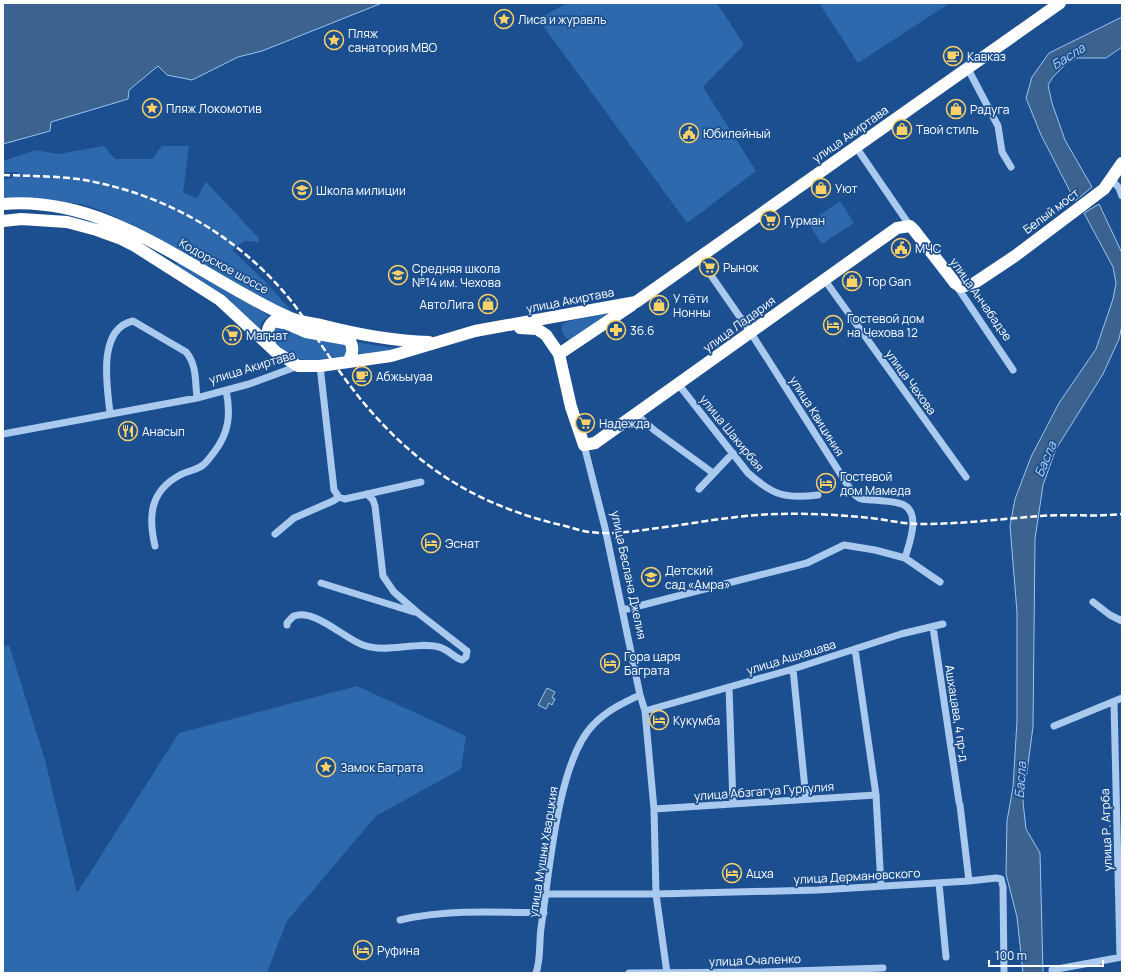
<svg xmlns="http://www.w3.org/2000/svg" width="1125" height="976" font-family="Manrope,sans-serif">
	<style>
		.green { fill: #2e69ad }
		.water { fill: #3c6290; stroke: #9cc4f0 }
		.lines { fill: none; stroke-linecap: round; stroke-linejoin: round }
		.minor { stroke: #a9c9ee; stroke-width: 7 }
		.highway { stroke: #fff; stroke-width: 12 }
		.rail { stroke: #fff; stroke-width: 2.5; stroke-dasharray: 7 3; stroke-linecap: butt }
		.labels { text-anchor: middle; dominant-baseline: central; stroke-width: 3.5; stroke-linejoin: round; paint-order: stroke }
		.poi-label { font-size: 12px; fill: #fff; stroke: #1b4f8f; text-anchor: start }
		.street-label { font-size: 12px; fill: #fff; stroke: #1b4f8f }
		.water-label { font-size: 13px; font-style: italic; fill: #b5d3f5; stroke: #1b4f8f }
	</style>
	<rect width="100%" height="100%" fill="#1b4f8f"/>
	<path class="green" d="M 567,3 L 717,3 L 744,45 L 703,87 L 756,171 L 687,223 L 538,19 Z
		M 819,3 L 950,3 L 858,63 Z
		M 104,146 L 115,159 L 152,159 L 162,146 L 189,146 L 183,193 L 197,198 L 206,182 L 258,237 L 259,242 L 244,241 L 232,250 L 266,282 L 293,313 L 281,309 L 151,234 L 103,211 L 81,204 L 54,201 L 3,200 L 3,180 L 19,176 L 17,172 L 3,172 L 3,161 L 35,150 L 58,154 Z
		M 840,201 L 854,223 L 822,244 L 808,223 Z
		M 178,261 L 266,314 L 269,317 C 262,320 260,323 261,331 L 175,268 Z
		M 617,311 L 571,341 C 564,338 561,332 562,325 L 565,322 Z
		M 280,326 L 343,342 L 348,348 L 344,359 C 324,360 282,366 273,340 C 272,337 272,332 272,328 Z
		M 356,342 L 400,349 L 358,359 L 359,350 Z
		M 9,645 L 45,760 L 77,893 L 179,733 L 357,686 L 466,736 L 461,769 L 376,816 L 287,921 L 267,973 L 3,973 L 3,646 Z"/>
	<path class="water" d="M 3,3 L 382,3 L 262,51 L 238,57 L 192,80 L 167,75 L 158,66 L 129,90 L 128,99 L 51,122 L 50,131 L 3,144 Z
		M 1122,17 L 1122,47 L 1106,58 L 1077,58 L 1066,64 L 1053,77 L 1048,85 L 1052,103 L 1065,140 L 1092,187 L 1075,201 L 1041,135 L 1026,98 L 1032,77 L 1049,53 Z
		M 1099,204 L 1122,253 L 1122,326 L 1119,339 L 1103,374 L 1056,449 L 1043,485 L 1035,539 L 1033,727 L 1023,802 L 1026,829 L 1040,853 L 1043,973 L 1023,973 L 1017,917 L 1006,874 L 1007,821 L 1013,787 L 1017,721 L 1017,612 L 1010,526 L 1015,499 L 1031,457 L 1059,403 L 1096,349 L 1113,299 L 1116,283 L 1113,267 L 1084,213 Z
		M 547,688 L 555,692 L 552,698 L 555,699 L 552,705 L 549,703 L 546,709 L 538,705 Z"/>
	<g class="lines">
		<path class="minor" d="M 968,69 L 998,126 L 1002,152 L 1011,167
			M 856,147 L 910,226
			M 1112,180 L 1119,188 L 1122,196
			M 699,258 L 751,333 L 852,492 C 860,501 863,499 874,500 C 883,501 894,501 902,504 C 922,512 909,544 905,558
			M 824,279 L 966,477
			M 956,285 L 1013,370
			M 320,366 L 334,490 L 339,497 L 345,499 L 421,482
			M 679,385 L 748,473 C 773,495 784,499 818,495
			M 110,413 C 107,386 97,329 133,321 L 186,352 C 197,365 195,381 197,398
			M 636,414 L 654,430 L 713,473
			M 3,434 L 197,398 L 249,384 L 298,366
			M 584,445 L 605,528 L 640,695 L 645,711 L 654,809 L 656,894 L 667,973
			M 699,489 L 733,453
			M 275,534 L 294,518 L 333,501 L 339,497
			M 155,546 C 148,516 150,491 180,475 C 187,471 197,470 203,465 C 207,462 211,456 215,451 C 229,432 231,414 226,390
			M 321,583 L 414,612
			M 1093,602 L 1110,615 L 1122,621
			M 623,610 L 807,563 L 844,545 L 875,550 L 905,558 L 940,582
			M 287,625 L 287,623 C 289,621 292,617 294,616 C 314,608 345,639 363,645 C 387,654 415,641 439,647 C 448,649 453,657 462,660 L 466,657 L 467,651 L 418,613 L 394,592 L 383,576 L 375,506 L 373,500 L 367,494
			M 933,627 L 959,802
			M 855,649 L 876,795 L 881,886
			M 793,669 L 806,799
			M 729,687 L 733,804
			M 1114,702 L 1120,957
			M 645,711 L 793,669 L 901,634 L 943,624
			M 1054,726 L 1122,698
			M 960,805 L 969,881
			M 654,809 L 876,795
			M 939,883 L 946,957
			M 546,894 L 656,894 L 818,890 L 969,881 L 996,878 L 1001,879 L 1003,887 L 1004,973
			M 400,920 C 447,909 496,912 544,913
			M 1052,970 L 1122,957
			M 536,973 C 541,959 539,942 541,928 C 549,876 557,760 594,724 C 608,710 623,703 640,695
			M 629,973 L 761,972 L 883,968"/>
		<path class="highway" d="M 3,204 C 111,195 194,274 286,316 C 296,321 310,323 321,325 C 356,334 392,341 429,342
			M 3,221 L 21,219 L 67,222 L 97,230 L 119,238 L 135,246 L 220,300 L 276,352 L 298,366 L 320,366 L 391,356 L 475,331 L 636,302 L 1060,3
			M 283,322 L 306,332 L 346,339
			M 520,328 L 537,329 L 546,335 L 559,354 L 571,407 L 584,445 L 595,443 L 897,228 L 910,226 L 914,230 L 955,283 L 961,287 L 973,284 L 1015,256 L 1104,189 L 1122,163
			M 270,345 C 268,335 265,328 274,321 L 284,323
			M 559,354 L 632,305
			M 348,362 C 353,353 354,348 349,339"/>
		<path class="rail" d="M 3,175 C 28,176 54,176 78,179 C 160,192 235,233 288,297 C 304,316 316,338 331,359 C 366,411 409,458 465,489 C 496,506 530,518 565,526 C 573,528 581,531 589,532 C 612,535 636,531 658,528 C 697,523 737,515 777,514 C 808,513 840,515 871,518 C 888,520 904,524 921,524 C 961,524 1001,519 1040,516 C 1068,514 1094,517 1122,514"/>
	</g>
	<defs>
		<g id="sight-ring" transform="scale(1)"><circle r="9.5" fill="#1b4f8f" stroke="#ffd166" stroke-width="1.5"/><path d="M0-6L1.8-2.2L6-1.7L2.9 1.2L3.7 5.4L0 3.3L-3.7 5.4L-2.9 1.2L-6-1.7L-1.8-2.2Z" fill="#ffd166"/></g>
		<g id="cafe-ring" transform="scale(1)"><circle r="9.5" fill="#1b4f8f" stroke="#ffd166" stroke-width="1.5"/><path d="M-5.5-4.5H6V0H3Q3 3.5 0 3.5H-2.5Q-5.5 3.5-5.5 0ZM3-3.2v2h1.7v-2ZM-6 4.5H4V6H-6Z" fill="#ffd166"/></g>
		<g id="shop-ring" transform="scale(1)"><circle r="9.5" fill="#1b4f8f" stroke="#ffd166" stroke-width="1.5"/><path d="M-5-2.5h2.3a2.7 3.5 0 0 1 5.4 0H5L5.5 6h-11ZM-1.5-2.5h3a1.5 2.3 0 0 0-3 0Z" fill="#ffd166"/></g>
		<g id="civic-ring" transform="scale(1)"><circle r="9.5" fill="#1b4f8f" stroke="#ffd166" stroke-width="1.5"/><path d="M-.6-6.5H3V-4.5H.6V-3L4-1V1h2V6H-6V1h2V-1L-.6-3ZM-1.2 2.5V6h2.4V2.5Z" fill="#ffd166"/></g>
		<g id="university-ring" transform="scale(1)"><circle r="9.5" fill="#1b4f8f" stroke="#ffd166" stroke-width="1.5"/><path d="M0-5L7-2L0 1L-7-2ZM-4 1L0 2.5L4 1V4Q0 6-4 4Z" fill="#ffd166"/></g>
		<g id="supermarket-ring" transform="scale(1)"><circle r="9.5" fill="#1b4f8f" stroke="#ffd166" stroke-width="1.5"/><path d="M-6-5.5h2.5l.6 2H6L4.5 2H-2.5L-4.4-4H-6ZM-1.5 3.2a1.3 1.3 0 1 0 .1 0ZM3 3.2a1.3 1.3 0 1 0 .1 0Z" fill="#ffd166"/></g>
		<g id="school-ring" transform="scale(1)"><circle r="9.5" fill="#1b4f8f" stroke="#ffd166" stroke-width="1.5"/><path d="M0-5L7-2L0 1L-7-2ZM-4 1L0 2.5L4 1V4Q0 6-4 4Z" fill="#ffd166"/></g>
		<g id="hotel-ring" transform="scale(1)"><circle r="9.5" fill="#1b4f8f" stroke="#ffd166" stroke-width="1.5"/><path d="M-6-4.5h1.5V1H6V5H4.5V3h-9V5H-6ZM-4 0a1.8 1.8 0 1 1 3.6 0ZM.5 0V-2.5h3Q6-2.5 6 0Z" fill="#ffd166"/></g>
		<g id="pharmacy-ring" transform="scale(1)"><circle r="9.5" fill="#1b4f8f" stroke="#ffd166" stroke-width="1.5"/><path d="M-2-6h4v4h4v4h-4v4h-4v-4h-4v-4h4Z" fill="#ffd166"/></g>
		<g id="restaurant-ring" transform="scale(1)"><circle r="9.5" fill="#1b4f8f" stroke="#ffd166" stroke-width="1.5"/><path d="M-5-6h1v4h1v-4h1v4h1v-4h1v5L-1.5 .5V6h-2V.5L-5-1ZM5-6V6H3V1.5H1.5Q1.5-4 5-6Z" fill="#ffd166"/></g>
	</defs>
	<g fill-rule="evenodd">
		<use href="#sight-ring" x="504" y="19"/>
		<use href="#sight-ring" x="334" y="40"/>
		<use href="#cafe-ring" x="953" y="56"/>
		<use href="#sight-ring" x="152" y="108"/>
		<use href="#shop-ring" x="956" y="109"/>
		<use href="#shop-ring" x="902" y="129"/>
		<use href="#civic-ring" x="689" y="133"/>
		<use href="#shop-ring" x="821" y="188"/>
		<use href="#university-ring" x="302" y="190"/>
		<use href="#supermarket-ring" x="770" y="220"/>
		<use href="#civic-ring" x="901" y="248"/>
		<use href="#supermarket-ring" x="709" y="267"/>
		<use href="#school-ring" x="398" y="275"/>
		<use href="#shop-ring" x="852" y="281"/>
		<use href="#shop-ring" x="488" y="304"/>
		<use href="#shop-ring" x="659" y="305"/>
		<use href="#hotel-ring" x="833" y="325"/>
		<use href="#pharmacy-ring" x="616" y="330"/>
		<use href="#supermarket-ring" x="232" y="335"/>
		<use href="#cafe-ring" x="362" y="376"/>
		<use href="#supermarket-ring" x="585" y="423"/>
		<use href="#restaurant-ring" x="128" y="431"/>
		<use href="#hotel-ring" x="826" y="483"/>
		<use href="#hotel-ring" x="431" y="543"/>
		<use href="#school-ring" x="651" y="577"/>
		<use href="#hotel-ring" x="610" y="663"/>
		<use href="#hotel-ring" x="659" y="720"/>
		<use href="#sight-ring" x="326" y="767"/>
		<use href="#hotel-ring" x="732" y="873"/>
		<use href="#hotel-ring" x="363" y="950"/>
	</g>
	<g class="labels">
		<g class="poi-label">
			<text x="518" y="19">Лиса и журавль</text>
			<text x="348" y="33">Пляж<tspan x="348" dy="14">санатория МВО</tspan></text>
			<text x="967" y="56">Кавказ</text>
			<text x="166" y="108">Пляж Локомотив</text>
			<text x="970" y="109">Радуга</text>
			<text x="916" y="129">Твой стиль</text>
			<text x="703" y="133">Юбилейный</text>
			<text x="835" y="188">Уют</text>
			<text x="316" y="190">Школа милиции</text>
			<text x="784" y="220">Гурман</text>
			<text x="915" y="248">МЧС</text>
			<text x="723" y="267">Рынок</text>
			<text x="412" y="268">Средняя школа<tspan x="412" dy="14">№14 им. Чехова</tspan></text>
			<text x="866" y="281">Top Gan</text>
			<text x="673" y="298">У тёти<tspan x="673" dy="14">Нонны</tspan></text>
			<text x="474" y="304" text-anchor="end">АвтоЛига</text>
			<text x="847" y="318">Гостевой дом<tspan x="847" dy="14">на Чехова 12</tspan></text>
			<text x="630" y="330">36.6</text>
			<text x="246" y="335">Магнат</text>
			<text x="376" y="376">Абжьыуаа</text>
			<text x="599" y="423">Надежда</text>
			<text x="142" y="431">Анасып</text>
			<text x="840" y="476">Гостевой<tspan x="840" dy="14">дом Мамеда</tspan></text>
			<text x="445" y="543">Эснат</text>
			<text x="665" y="570">Детский<tspan x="665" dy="14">сад «Амра»</tspan></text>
			<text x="624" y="656">Гора царя<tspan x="624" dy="14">Баграта</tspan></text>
			<text x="673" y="720">Кукумба</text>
			<text x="340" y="767">Замок Баграта</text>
			<text x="746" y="873">Ацха</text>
			<text x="377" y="950">Руфина</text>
		</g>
		<g class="street-label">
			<text transform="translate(850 134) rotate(-35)">улица Акиртава</text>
			<text transform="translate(1051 211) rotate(-37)">Белый мост</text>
			<text transform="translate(224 266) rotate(29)">Кодорское шоссе</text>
			<text transform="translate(981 299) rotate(55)">улица Анчабадзе</text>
			<text transform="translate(570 300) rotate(-11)">улица Акиртава</text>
			<text transform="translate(739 324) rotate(-36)">улица Ладария</text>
			<text transform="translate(252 367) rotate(-17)">улица Акиртава</text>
			<text transform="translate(911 382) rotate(54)">улица Чехова</text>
			<text transform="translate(817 416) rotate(58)">улица Квициния</text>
			<text transform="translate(732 433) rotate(51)">улица Шакирбая</text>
			<text transform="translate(629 575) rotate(78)">улица Беслана Джелия</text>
			<text transform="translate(791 657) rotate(-17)">улица Ашхацава</text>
			<text transform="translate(957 713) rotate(81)">Ашхацава, 4 пр-д</text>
			<text transform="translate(764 791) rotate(-4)">улица Абзгагуа Гургулия</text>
			<text transform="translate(1106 830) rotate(-92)">улица Р. Агрба</text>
			<text transform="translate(543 852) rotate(-81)">улица Мушни Хварцкия</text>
			<text transform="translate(857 876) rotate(-3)">улица Дермановского</text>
			<text transform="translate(755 960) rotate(-2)">улица Очаленко</text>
		</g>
		<g class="water-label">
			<text transform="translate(1068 56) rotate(-32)">Басла</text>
			<text transform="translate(1045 459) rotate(-67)">Басла</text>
			<text transform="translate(1020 780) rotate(-86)">Басла</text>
		</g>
	</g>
	<rect width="1125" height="976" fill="none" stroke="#ffffff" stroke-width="8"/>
	<path d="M989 960v6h114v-6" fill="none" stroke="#ffffff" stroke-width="2"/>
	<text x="995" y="960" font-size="12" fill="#ffffff" stroke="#1b4f8f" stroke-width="3" paint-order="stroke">100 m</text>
</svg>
